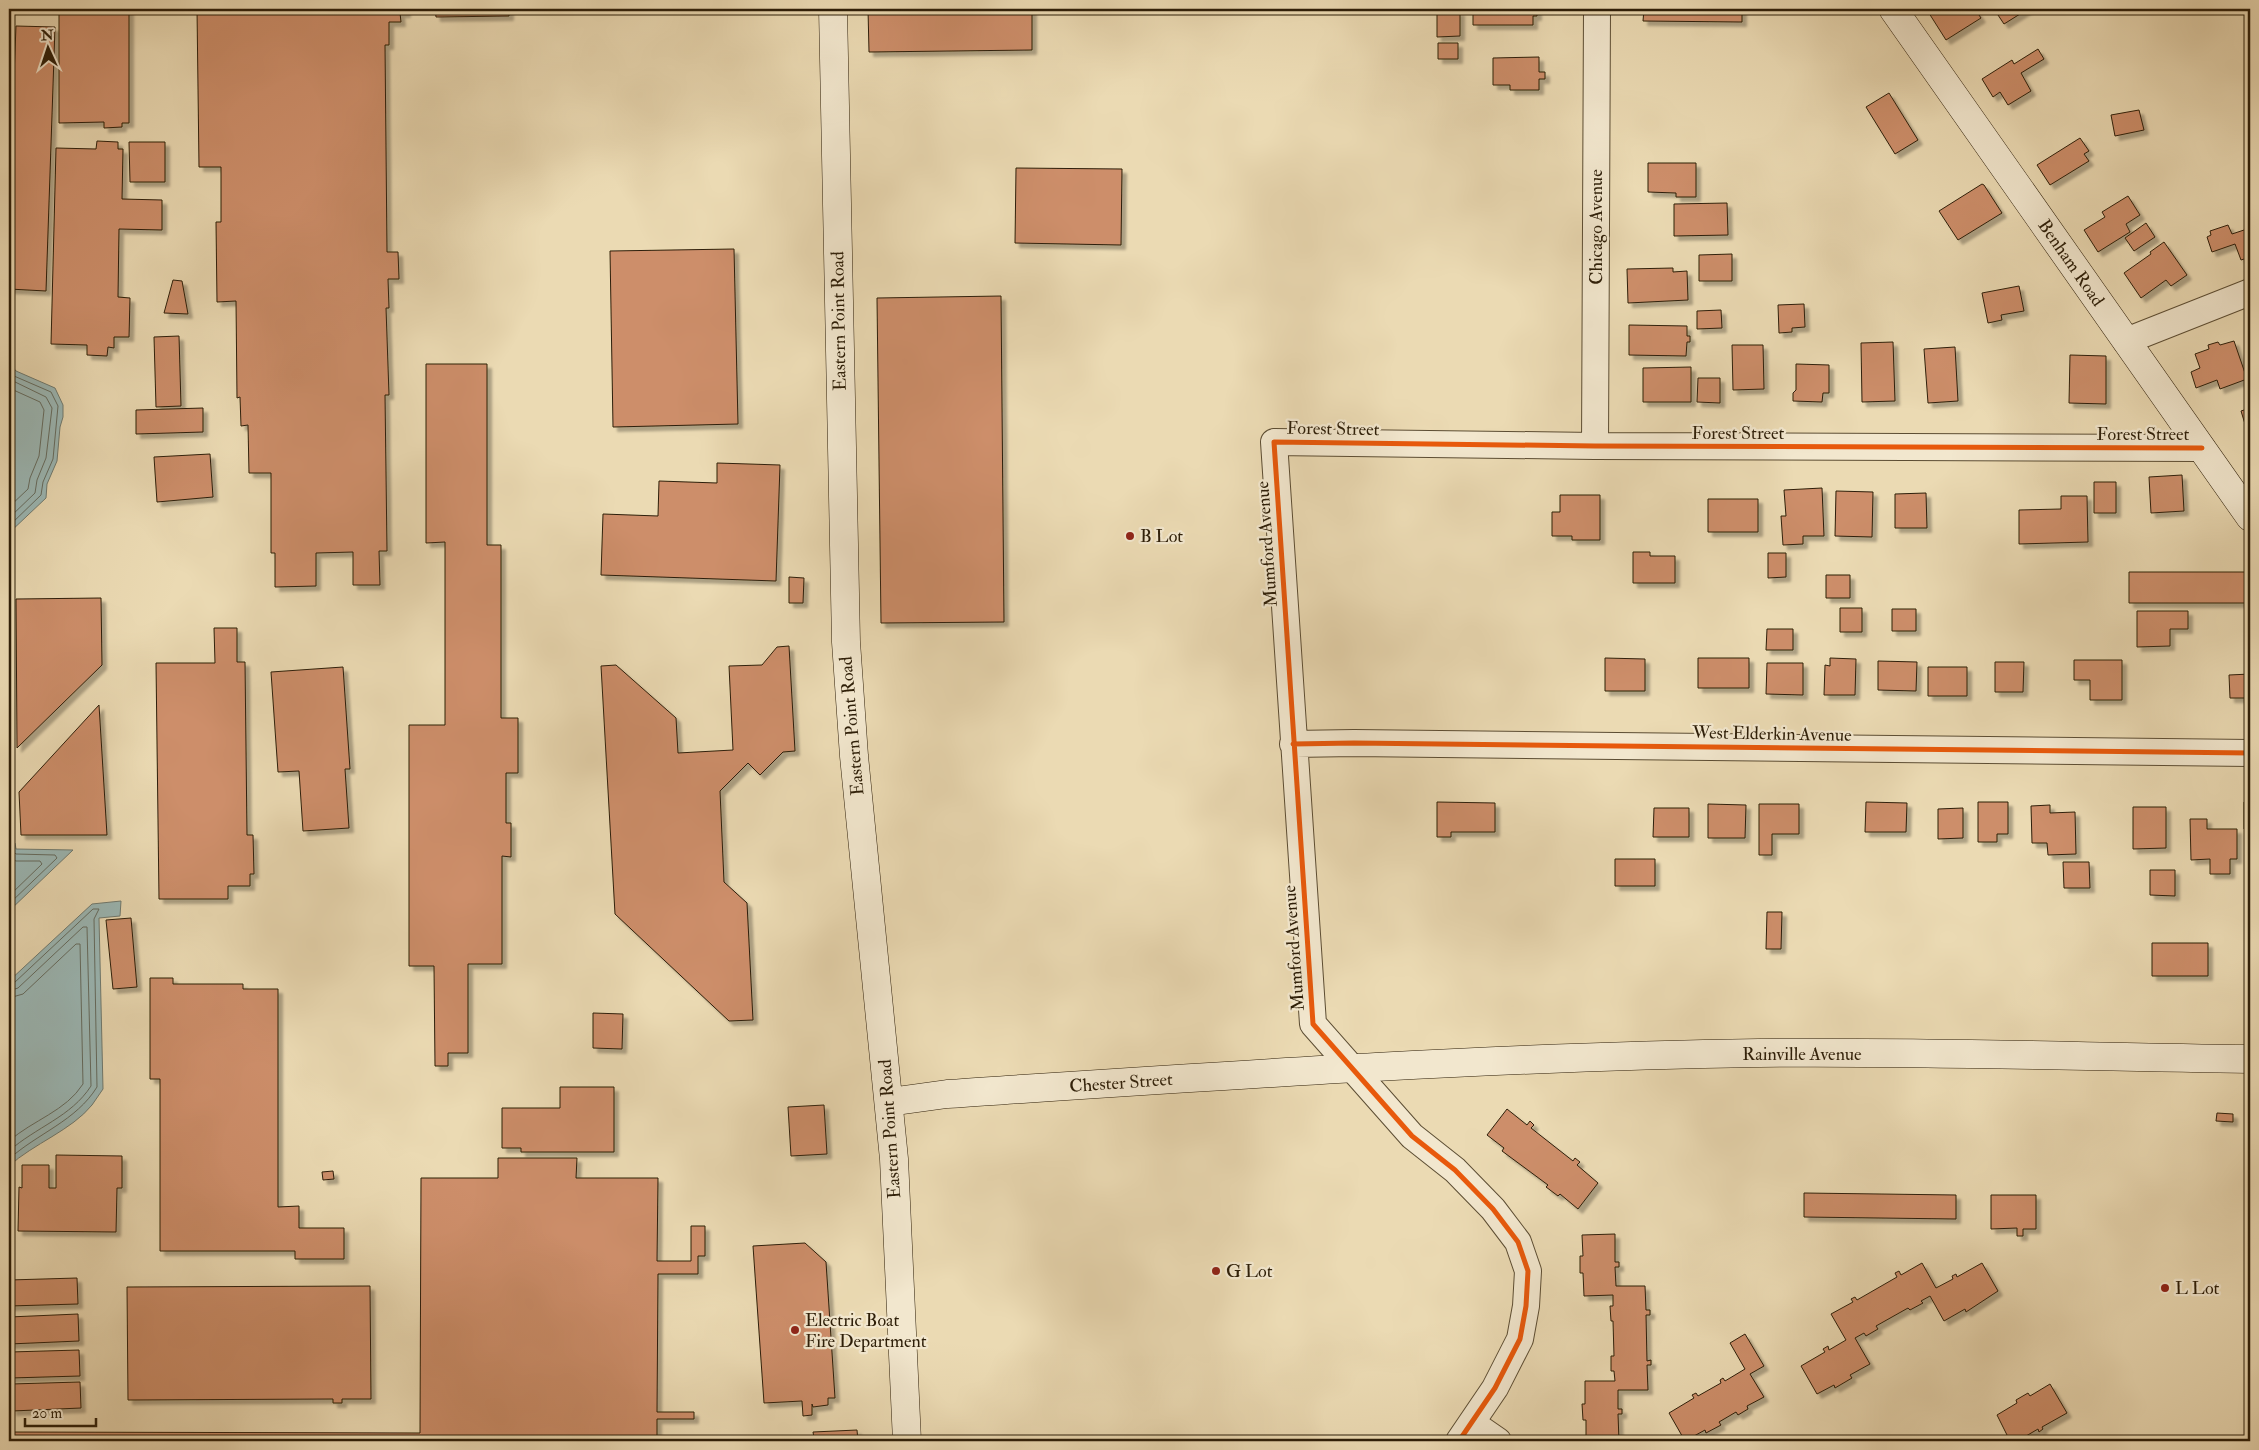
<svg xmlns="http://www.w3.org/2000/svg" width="2259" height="1450" font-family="'IM FELL Double Pica',serif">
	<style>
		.water { fill: #9bb8b6; stroke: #6f7a70 }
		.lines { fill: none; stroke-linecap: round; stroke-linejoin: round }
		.shore { stroke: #646b5f; stroke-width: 1 }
		.building { fill: #cd8e6b; stroke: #2d1e08; filter: url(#shadow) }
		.minor-casing { stroke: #5c4d33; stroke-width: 28 }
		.secondary-casing { stroke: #2d1e08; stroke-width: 29 }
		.minor { stroke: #f2e7ce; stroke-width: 26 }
		.secondary { stroke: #f2e7ce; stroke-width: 28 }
		.cycleway-casing { stroke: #f2e7ce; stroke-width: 8 }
		.cycleway { stroke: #e8590c; stroke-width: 5 }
		.poi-dot { fill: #8f2418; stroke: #f2e7ce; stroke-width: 2 }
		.labels { text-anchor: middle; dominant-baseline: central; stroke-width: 4.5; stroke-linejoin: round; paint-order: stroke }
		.street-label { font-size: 18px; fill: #2d1e08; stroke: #f2e7ce }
		.poi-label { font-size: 18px; fill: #2d1e08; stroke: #f2e7ce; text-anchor: start }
	</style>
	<defs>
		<filter id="shadow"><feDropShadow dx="4.5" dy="4.5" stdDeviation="1" flood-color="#0004"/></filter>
	</defs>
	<rect width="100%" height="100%" fill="#ebdab3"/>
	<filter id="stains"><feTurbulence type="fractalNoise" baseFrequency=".004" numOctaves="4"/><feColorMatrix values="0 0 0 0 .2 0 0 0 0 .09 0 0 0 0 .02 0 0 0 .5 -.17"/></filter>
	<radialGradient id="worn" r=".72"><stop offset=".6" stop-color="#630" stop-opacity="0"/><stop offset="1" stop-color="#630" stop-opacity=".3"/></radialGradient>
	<path class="water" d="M 9,355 L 11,365 L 16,371 L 55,388 L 63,405 L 63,417 L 60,427 L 57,461 L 47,484 L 46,498 L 9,533 Z
		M 9,843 L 15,843 L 16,849 L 73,850 L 9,911 Z
		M 121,901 L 120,916 L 99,918 L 103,1089 C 99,1094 96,1100 92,1105 C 72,1130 33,1144 9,1166 L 9,981 L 92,904 Z"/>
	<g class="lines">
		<path class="shore" d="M 9,370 L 14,376 L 51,392 L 58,406 L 53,459 L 43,482 L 41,495 L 9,526
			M 9,379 L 46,397 L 52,408 L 46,458 L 37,480 L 35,493 L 9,518
			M 9,388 L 40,402 L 44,410 L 39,456 L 30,478 L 28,489 L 9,507
			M 9,848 L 16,854 L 55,855 L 57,858 L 9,904
			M 9,858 L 16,861 L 40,861 L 42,864 L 9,896
			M 9,985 L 14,983 L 93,909 L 99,909 L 94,919 L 97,1087 C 76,1121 38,1133 9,1159
			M 9,991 L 18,988 L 83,927 L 87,927 L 91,1086 C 71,1117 36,1127 9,1151
			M 9,998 L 23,994 L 76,944 L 80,944 L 83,1084 C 66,1111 33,1120 9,1141"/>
	</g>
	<path class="building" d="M 59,9 L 129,9 L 129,123 L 122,123 L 122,127 L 104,128 L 104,122 L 59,123 Z
		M 197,9 L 406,9 L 406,13 L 400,13 L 401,22 L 389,22 L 389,45 L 385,45 L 387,252 L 398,252 L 399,279 L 388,279 L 389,308 L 386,308 L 389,395 L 385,395 L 387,551 L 379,551 L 380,585 L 353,585 L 353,552 L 316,553 L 316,586 L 275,587 L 275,553 L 271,553 L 271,473 L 249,473 L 248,425 L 241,426 L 240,397 L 237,398 L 236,301 L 217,302 L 216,222 L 221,222 L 221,167 L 199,167 Z
		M 435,9 L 509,9 L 509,16 L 436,17 Z
		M 868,9 L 1032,9 L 1032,50 L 869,52 Z
		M 1473,9 L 1537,9 L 1537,16 L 1533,16 L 1533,25 L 1473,25 Z
		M 1644,9 L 1742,9 L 1742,22 L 1643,21 Z
		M 1929,9 L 1975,9 L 1981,18 L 1946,40 L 1927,10 Z
		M 1994,9 L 2028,9 L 2004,24 Z
		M 1437,11 L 1460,11 L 1460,36 L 1437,37 Z
		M 16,26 L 55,27 L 46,291 L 9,289 L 9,75 L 14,76 Z
		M 1438,43 L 1458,43 L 1458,59 L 1438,59 Z
		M 2038,49 L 2044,59 L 2021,73 L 2031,91 L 2008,105 L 2000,92 L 1993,97 L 1982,79 L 2012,60 L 2014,64 Z
		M 1539,57 L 1539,72 L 1545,72 L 1545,79 L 1539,79 L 1539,90 L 1510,90 L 1510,85 L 1493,85 L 1493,58 Z
		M 1889,93 L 1918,140 L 1895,154 L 1866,107 Z
		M 2139,110 L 2144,130 L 2115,136 L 2111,115 Z
		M 2080,138 L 2089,151 L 2084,154 L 2089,161 L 2050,185 L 2037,165 Z
		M 97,141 L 118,142 L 118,149 L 123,149 L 122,199 L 162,200 L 162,230 L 119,229 L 118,297 L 130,298 L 129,337 L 114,337 L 114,348 L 108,347 L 107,356 L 87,355 L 87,345 L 51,344 L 56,148 L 96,149 Z
		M 129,142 L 165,142 L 165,182 L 130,182 Z
		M 1648,163 L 1696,163 L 1696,197 L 1676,197 L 1676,193 L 1648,192 Z
		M 1016,168 L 1122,169 L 1121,245 L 1015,243 Z
		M 1982,184 L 1984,185 L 2002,213 L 1958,240 L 1939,211 Z
		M 2128,196 L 2140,215 L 2126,224 L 2130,232 L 2098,252 L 2084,230 L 2105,217 L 2102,212 Z
		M 1727,203 L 1728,235 L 1674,236 L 1674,204 Z
		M 2146,223 L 2155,237 L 2134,251 L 2125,238 Z
		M 2228,225 L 2232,234 L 2250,228 L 2250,257 L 2241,260 L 2235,244 L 2212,252 L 2207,237 L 2211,235 L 2210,231 Z
		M 2164,242 L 2187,275 L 2171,286 L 2166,280 L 2141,298 L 2124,273 L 2151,254 L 2150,252 Z
		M 734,249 L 738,424 L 613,427 L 610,251 Z
		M 1732,254 L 1732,281 L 1699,281 L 1699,255 Z
		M 1673,268 L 1673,272 L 1687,271 L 1688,300 L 1628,303 L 1627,269 Z
		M 173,280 L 182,281 L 188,314 L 164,313 Z
		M 2019,286 L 2024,311 L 2001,315 L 2002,320 L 1988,323 L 1982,293 Z
		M 1001,296 L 1004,622 L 881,623 L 877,298 Z
		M 1804,304 L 1805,327 L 1792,328 L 1792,332 L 1779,333 L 1778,305 Z
		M 1721,310 L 1722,328 L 1697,329 L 1697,311 Z
		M 1629,325 L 1687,326 L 1687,336 L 1690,336 L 1690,342 L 1687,342 L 1686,356 L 1629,355 Z
		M 179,336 L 181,406 L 156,407 L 154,337 Z
		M 2234,341 L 2247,379 L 2220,389 L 2217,380 L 2196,388 L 2191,372 L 2200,368 L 2195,354 L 2209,349 L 2208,345 L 2218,342 L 2220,345 Z
		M 1893,342 L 1895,401 L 1862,402 L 1861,343 Z
		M 1732,345 L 1763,345 L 1764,389 L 1733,390 Z
		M 1955,347 L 1958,401 L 1928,403 L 1924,349 Z
		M 2070,355 L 2106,356 L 2106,404 L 2069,403 Z
		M 426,364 L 487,364 L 487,545 L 501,545 L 501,718 L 518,718 L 518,773 L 506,773 L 506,823 L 511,823 L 511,857 L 502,856 L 502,964 L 468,964 L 468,1053 L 448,1053 L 448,1066 L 435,1066 L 434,966 L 409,966 L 409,725 L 445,725 L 445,542 L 426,543 Z
		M 1796,364 L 1829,365 L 1829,393 L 1823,393 L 1822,402 L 1793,401 L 1793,393 L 1796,390 Z
		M 1691,367 L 1691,402 L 1643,402 L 1643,368 Z
		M 1698,378 L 1720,378 L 1720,403 L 1697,402 Z
		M 203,408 L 203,432 L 136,434 L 136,410 Z
		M 2250,408 L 2250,422 L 2245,424 L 2241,411 Z
		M 210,454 L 213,497 L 157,502 L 154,457 Z
		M 717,463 L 780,465 L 776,581 L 601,575 L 603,514 L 658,516 L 659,481 L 717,483 Z
		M 2182,475 L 2184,511 L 2151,513 L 2149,477 Z
		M 2094,482 L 2116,482 L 2116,513 L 2094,513 Z
		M 1822,488 L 1824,536 L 1803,536 L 1803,544 L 1783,545 L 1781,516 L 1786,516 L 1784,490 Z
		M 1836,491 L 1873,492 L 1872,537 L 1835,536 Z
		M 1926,493 L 1927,528 L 1895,528 L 1895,494 Z
		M 1560,495 L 1600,495 L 1600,540 L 1572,540 L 1572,536 L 1552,536 L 1552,512 L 1560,512 Z
		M 2061,496 L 2087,496 L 2088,542 L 2019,544 L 2019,510 L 2061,509 Z
		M 1708,499 L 1758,499 L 1758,532 L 1708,532 Z
		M 1633,552 L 1650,552 L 1650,556 L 1675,556 L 1675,583 L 1633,583 Z
		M 1768,553 L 1786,553 L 1786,577 L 1768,578 Z
		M 2129,572 L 2250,572 L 2250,603 L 2129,603 Z
		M 1826,575 L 1850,575 L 1850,598 L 1826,598 Z
		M 789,577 L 804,578 L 803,603 L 789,603 Z
		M 101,598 L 102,665 L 17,748 L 16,599 Z
		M 1840,608 L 1862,608 L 1862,632 L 1840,632 Z
		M 1892,609 L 1916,609 L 1916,631 L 1892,631 Z
		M 2137,611 L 2188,611 L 2188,629 L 2170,629 L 2170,646 L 2137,647 Z
		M 214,628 L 237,628 L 237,662 L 245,662 L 247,835 L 253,835 L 254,874 L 250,874 L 250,886 L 228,886 L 228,899 L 159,899 L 156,663 L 215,663 Z
		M 1767,629 L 1793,629 L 1793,650 L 1766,650 Z
		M 789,646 L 795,751 L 783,752 L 760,775 L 748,763 L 720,791 L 724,882 L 747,903 L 753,1020 L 729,1021 L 615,914 L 601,666 L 616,665 L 676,718 L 678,753 L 733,750 L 729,666 L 762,665 L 777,647 Z
		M 1605,658 L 1645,659 L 1645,691 L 1605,691 Z
		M 1698,658 L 1749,658 L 1749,688 L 1698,688 Z
		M 1830,658 L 1856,659 L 1855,695 L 1824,695 L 1825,665 L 1830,666 Z
		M 2074,660 L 2122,660 L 2122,700 L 2090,700 L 2090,680 L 2074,680 Z
		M 1878,661 L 1917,662 L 1916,691 L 1878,690 Z
		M 1995,662 L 2024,662 L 2023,692 L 1995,692 Z
		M 1767,663 L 1803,663 L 1803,695 L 1766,694 Z
		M 343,667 L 350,769 L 345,769 L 349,828 L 303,831 L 299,771 L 278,772 L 271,672 Z
		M 1928,667 L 1967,667 L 1967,696 L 1928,696 Z
		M 2250,674 L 2250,698 L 2230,698 L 2229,675 Z
		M 99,705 L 107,835 L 21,835 L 19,792 Z
		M 1437,802 L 1495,803 L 1495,832 L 1451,832 L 1451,837 L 1437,837 Z
		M 1866,802 L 1907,803 L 1906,832 L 1865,832 Z
		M 1978,802 L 2008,802 L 2008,834 L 1997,834 L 1997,842 L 1978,842 Z
		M 2244,802 L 2250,802 L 2250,829 L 2244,829 Z
		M 1708,804 L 1746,805 L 1745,838 L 1708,838 Z
		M 1759,804 L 1799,804 L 1799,834 L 1772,834 L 1772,855 L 1759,855 Z
		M 2050,805 L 2050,813 L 2075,812 L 2076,854 L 2048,855 L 2047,843 L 2032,843 L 2031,806 Z
		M 2133,807 L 2166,807 L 2166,848 L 2133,849 Z
		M 1654,808 L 1689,808 L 1689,837 L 1653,837 Z
		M 1963,808 L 1963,838 L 1938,839 L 1938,809 Z
		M 2190,819 L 2207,819 L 2207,829 L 2237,829 L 2237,859 L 2230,859 L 2230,874 L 2210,874 L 2210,859 L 2191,860 Z
		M 1615,859 L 1655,859 L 1655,886 L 1615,886 Z
		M 2063,862 L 2089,862 L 2090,888 L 2064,888 Z
		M 2150,870 L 2175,870 L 2175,896 L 2150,895 Z
		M 1767,912 L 1782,912 L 1781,949 L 1766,949 Z
		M 131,918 L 137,987 L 113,989 L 106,920 Z
		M 2152,943 L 2208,943 L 2208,976 L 2152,976 Z
		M 150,978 L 173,978 L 173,984 L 243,984 L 243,989 L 278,989 L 278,1207 L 299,1206 L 299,1228 L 344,1228 L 344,1259 L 295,1259 L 295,1251 L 160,1251 L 160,1079 L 150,1079 Z
		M 593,1013 L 623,1014 L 622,1049 L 593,1048 Z
		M 560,1087 L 614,1087 L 614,1152 L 521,1152 L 521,1148 L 502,1148 L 502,1108 L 560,1108 Z
		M 824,1105 L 827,1154 L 791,1156 L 788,1107 Z
		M 1507,1109 L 1527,1125 L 1530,1121 L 1534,1125 L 1531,1128 L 1573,1161 L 1575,1158 L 1580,1162 L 1577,1165 L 1598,1183 L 1578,1209 L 1560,1194 L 1558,1196 L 1546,1187 L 1548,1185 L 1502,1151 L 1504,1148 L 1487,1135 Z
		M 2217,1113 L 2233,1114 L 2233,1122 L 2216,1121 Z
		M 56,1155 L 122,1156 L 122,1188 L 117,1188 L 116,1232 L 18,1231 L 19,1187 L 22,1188 L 22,1165 L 49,1165 L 49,1188 L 56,1188 Z
		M 498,1158 L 577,1158 L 576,1178 L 658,1178 L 657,1261 L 691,1261 L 691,1226 L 705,1226 L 705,1256 L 698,1256 L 698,1274 L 658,1274 L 657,1412 L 694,1412 L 694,1419 L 657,1419 L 657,1441 L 9,1441 L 9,1432 L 420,1433 L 421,1178 L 498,1178 Z
		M 333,1171 L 334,1179 L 323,1180 L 322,1172 Z
		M 1804,1193 L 1956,1195 L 1956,1219 L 1804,1217 Z
		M 1991,1195 L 2036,1195 L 2036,1229 L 2023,1229 L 2023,1236 L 2017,1236 L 2017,1228 L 1991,1229 Z
		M 1615,1234 L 1615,1262 L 1619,1262 L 1619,1267 L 1615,1267 L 1616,1286 L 1645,1286 L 1646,1310 L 1650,1310 L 1650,1315 L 1646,1315 L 1647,1361 L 1651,1360 L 1651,1365 L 1647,1365 L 1648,1390 L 1618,1390 L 1618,1409 L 1622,1409 L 1622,1414 L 1618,1414 L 1619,1441 L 1586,1441 L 1586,1420 L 1583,1420 L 1582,1404 L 1585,1404 L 1585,1381 L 1615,1381 L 1614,1371 L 1611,1371 L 1611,1356 L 1614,1356 L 1613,1321 L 1611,1321 L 1610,1306 L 1613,1306 L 1613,1295 L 1584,1296 L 1583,1273 L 1580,1273 L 1580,1256 L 1583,1256 L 1582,1235 Z
		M 805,1243 L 826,1262 L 835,1398 L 828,1398 L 828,1405 L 813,1407 L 812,1404 L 812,1415 L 803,1416 L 802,1401 L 764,1403 L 753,1246 Z
		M 1922,1263 L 1936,1288 L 1953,1279 L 1952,1276 L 1956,1274 L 1957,1277 L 1982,1263 L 1998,1291 L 1966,1312 L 1965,1309 L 1944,1321 L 1930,1296 L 1921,1301 L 1923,1303 L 1910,1310 L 1908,1308 L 1876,1326 L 1878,1329 L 1866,1336 L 1864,1333 L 1855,1338 L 1870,1364 L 1850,1375 L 1852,1378 L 1835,1388 L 1834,1385 L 1817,1394 L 1801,1366 L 1825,1352 L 1823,1349 L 1828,1346 L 1829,1350 L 1846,1340 L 1831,1314 L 1853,1302 L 1851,1299 L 1855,1297 L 1857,1300 L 1897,1277 L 1895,1273 L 1899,1271 L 1901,1275 Z
		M 77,1278 L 78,1304 L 9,1306 L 9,1280 Z
		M 370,1286 L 371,1399 L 342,1399 L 342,1403 L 333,1403 L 333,1399 L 128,1400 L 127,1287 Z
		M 78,1314 L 79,1341 L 9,1344 L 9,1317 Z
		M 1745,1334 L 1764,1366 L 1750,1374 L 1764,1397 L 1747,1406 L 1748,1409 L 1738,1415 L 1736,1412 L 1719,1422 L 1721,1425 L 1706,1433 L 1705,1430 L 1685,1441 L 1669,1413 L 1694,1398 L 1692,1395 L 1696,1393 L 1698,1396 L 1721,1383 L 1720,1380 L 1723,1378 L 1725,1381 L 1745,1369 L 1730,1343 Z
		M 79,1350 L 80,1376 L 10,1378 L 10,1352 Z
		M 80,1382 L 81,1408 L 12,1411 L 11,1384 Z
		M 2050,1384 L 2067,1413 L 2042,1427 L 2043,1429 L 2039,1432 L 2038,1429 L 2021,1439 L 2023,1441 L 2010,1441 L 1997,1415 L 2017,1403 L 2016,1400 L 2028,1393 L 2030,1396 Z
		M 857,1430 L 858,1441 L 808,1441 L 807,1439 L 814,1438 L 813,1432 Z
		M 695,1438 L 723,1440 L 723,1441 L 695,1441 Z"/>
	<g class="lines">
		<g class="minor-casing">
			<path id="minor" d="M 2126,341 L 2250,292
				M 1595,446 L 1597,9
				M 1293,744 L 1354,743 L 2250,753
				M 1472,1423 L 1498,1441
				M 1459,1441 L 1495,1388 L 1520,1339 L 1526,1306 L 1528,1271 L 1518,1242 L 1493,1209 L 1455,1170 L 1412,1136 L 1313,1024 L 1274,442 L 1595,446 L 2202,448"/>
		</g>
		<g class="secondary-casing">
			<path id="secondary" d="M 833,9 L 846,642 L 854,756 L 894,1159 L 907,1441
				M 1893,9 L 2250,517
				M 889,1102 L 947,1094 C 1218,1076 1488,1057 1759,1053 C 1922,1051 2087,1057 2250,1059"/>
		</g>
		<use href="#minor" class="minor"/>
		<use href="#secondary" class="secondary"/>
		<g class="cycleway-casing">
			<path id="cycleway" d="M 1293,744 L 1354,743 L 2250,753
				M 1459,1441 L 1495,1388 L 1520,1339 L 1526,1306 L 1528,1271 L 1518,1242 L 1493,1209 L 1455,1170 L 1412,1136 L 1313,1024 L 1274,442 L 1595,446 L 2202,448"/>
		</g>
		<use href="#cycleway" class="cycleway"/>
	</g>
	<g class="poi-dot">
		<circle cx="1130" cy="536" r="5"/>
		<circle cx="1216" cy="1271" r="5"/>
		<circle cx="2165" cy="1288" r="5"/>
		<circle cx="795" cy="1330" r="5"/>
	</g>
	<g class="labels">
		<g class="street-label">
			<text transform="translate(1596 227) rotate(-90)">Chicago Avenue</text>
			<text transform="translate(2071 263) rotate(55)">Benham Road</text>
			<text transform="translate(839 321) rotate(-91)">Eastern Point Road</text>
			<text transform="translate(1333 429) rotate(1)">Forest Street</text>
			<text x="1738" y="433">Forest Street</text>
			<text x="2143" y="434">Forest Street</text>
			<text transform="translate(1267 544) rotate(-94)">Mumford Avenue</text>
			<text transform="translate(852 726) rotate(-95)">Eastern Point Road</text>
			<text transform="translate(1772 734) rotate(1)">West Elderkin Avenue</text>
			<text transform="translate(1294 948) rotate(-94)">Mumford Avenue</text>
			<text x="1802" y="1054">Rainville Avenue</text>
			<text transform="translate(1121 1083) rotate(-4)">Chester Street</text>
			<text transform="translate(890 1129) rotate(-94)">Eastern Point Road</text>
		</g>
		<g class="poi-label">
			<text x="1140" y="536">B Lot</text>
			<text x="1226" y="1271">G Lot</text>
			<text x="2175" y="1288">L Lot</text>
			<text x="805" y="1320">Electric Boat<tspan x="805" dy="21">Fire Department</tspan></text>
		</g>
	</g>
	<rect width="2259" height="1450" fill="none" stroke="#ebdab3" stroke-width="30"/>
	<rect x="10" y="10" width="2239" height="1430" fill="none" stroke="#2d1e08" stroke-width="2.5"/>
	<rect x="15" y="15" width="2229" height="1420" fill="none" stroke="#2d1e08"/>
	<g transform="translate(48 48) rotate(357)" stroke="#f2e7ce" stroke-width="4" paint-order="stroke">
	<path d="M0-4L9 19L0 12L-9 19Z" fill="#2d1e08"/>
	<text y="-8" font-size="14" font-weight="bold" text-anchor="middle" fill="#2d1e08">N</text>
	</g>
	<path d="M25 1418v8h71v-8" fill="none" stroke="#2d1e08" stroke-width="2.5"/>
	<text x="32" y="1418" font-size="15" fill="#2d1e08" stroke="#f2e7ce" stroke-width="4" paint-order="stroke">20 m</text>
	<rect width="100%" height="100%" filter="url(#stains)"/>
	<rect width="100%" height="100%" fill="url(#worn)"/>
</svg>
